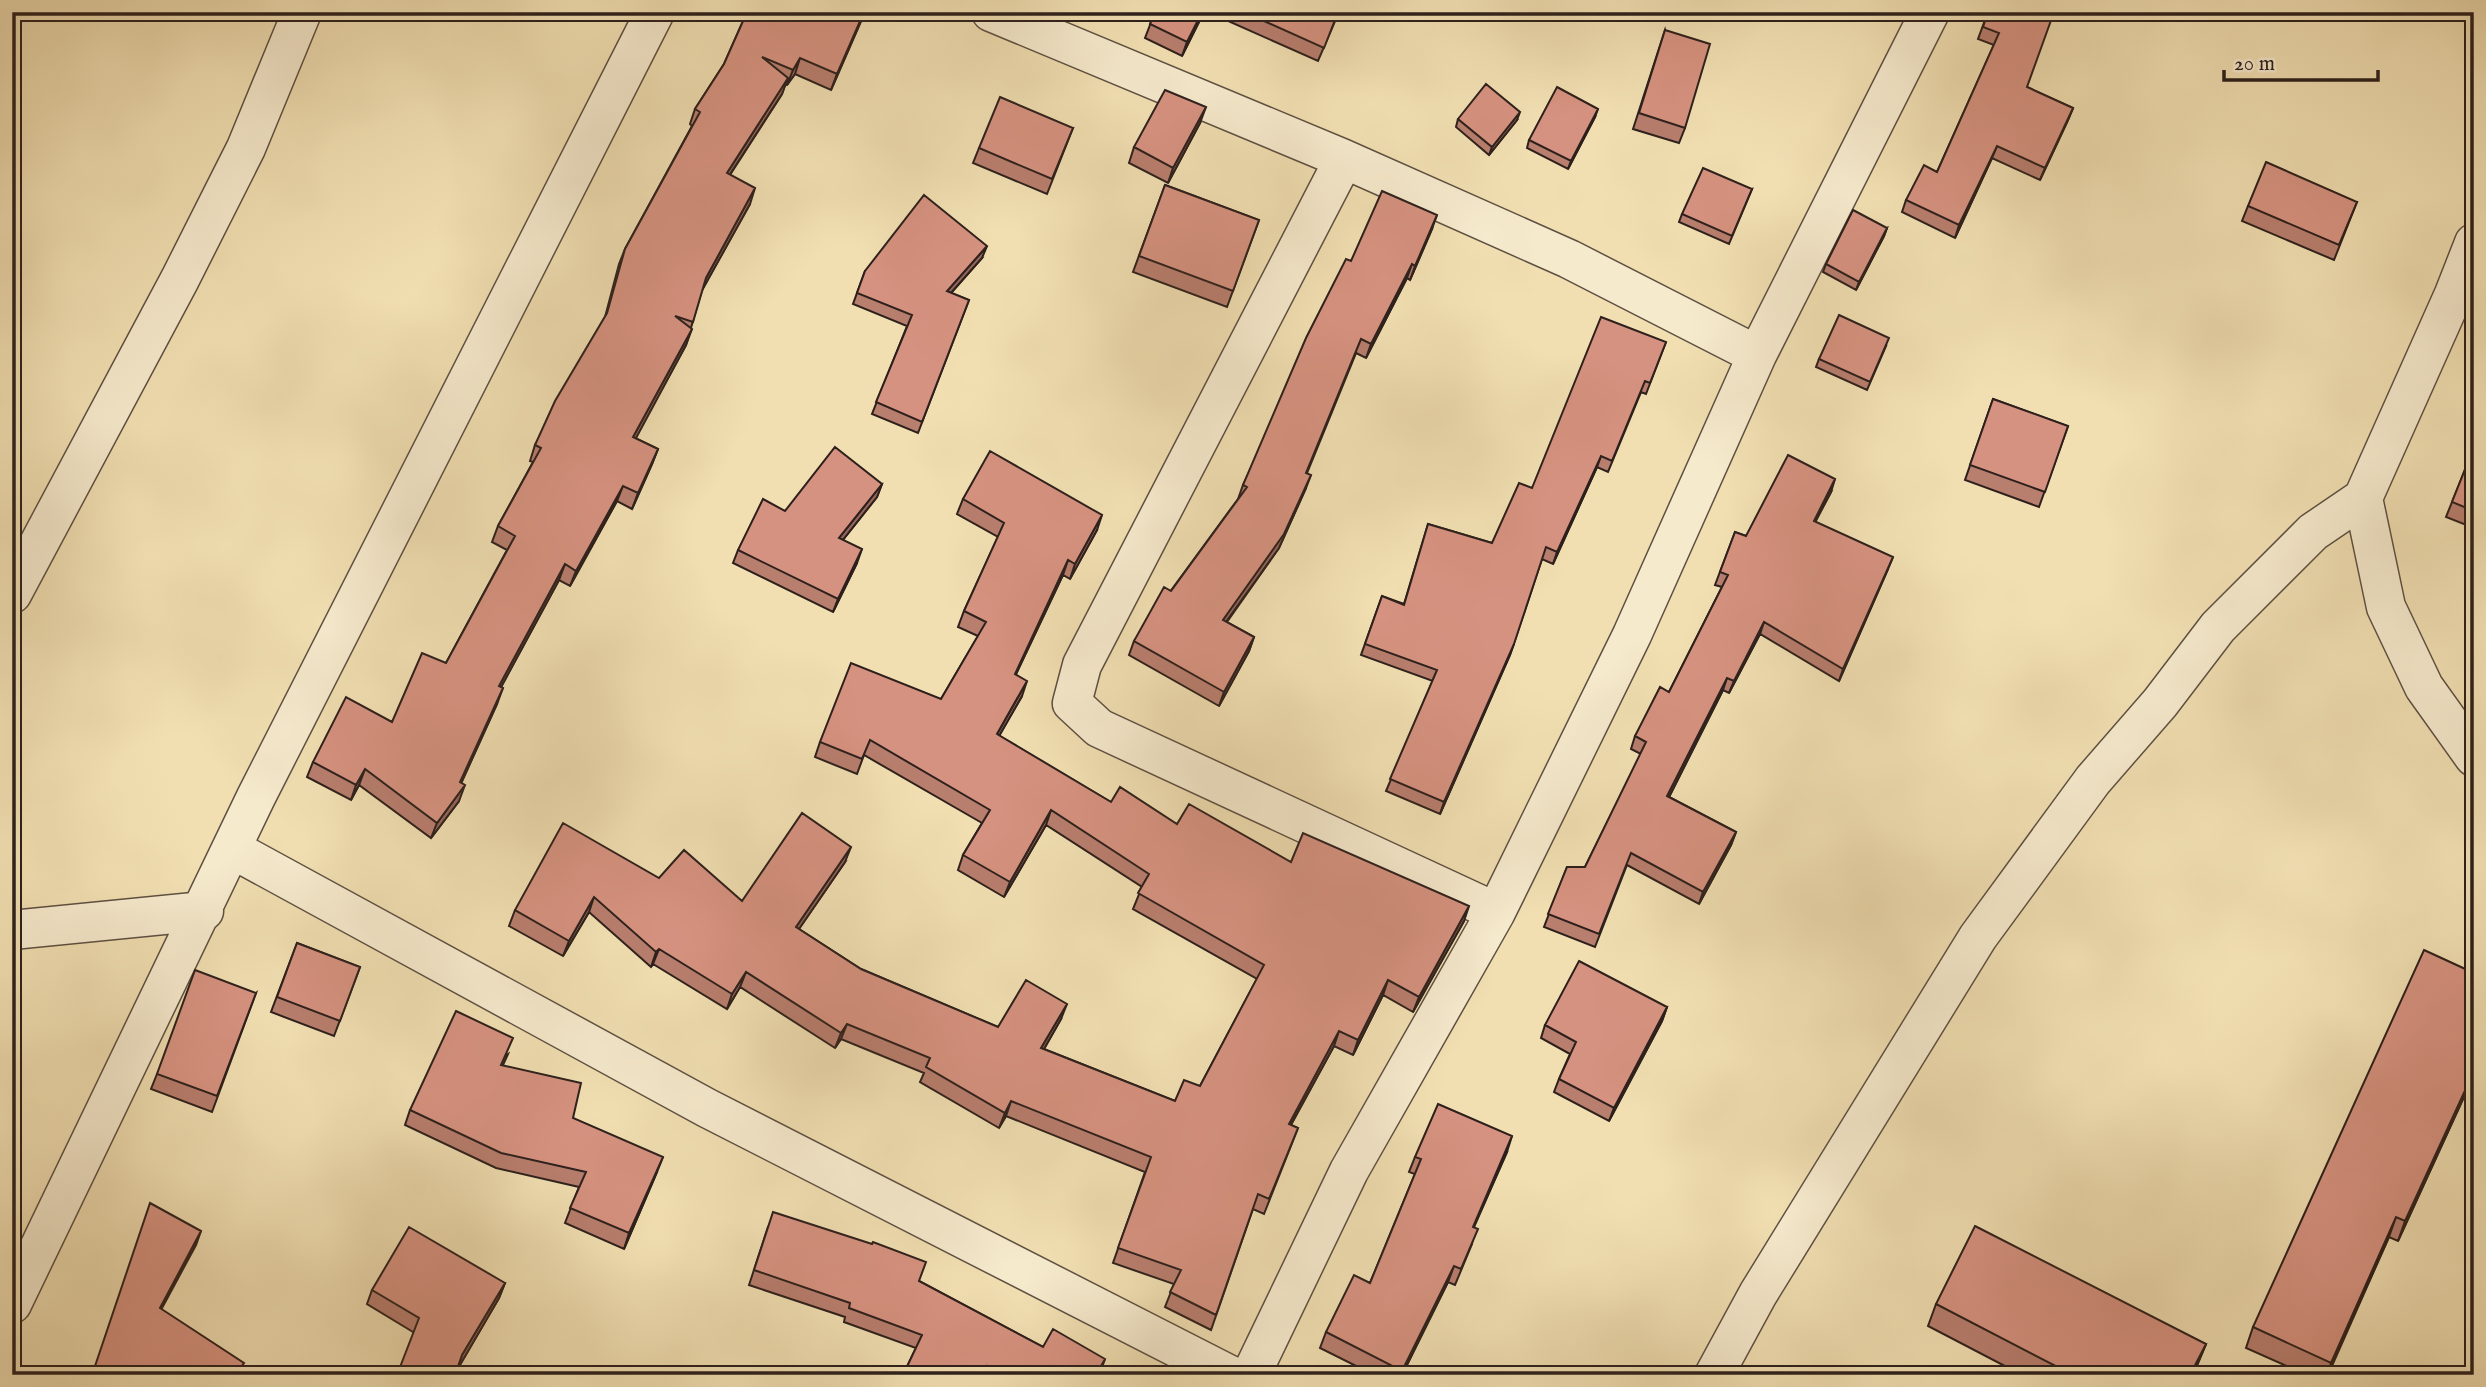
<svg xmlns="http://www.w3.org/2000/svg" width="2486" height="1387" font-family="'IM FELL English',serif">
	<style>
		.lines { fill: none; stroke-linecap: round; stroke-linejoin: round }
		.minor-casing { stroke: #5e5042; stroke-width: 41 }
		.minor { stroke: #f6eacd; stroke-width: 38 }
		.wall { fill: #b87e6e; stroke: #2d201c; stroke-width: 2 }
		.shaded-wall { fill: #96665a; stroke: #2d201c; stroke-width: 2 }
		.building { fill: #d69280; stroke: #2d201c; stroke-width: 2 }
	</style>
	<rect width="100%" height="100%" fill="#f1dfb2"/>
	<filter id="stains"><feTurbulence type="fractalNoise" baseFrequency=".00286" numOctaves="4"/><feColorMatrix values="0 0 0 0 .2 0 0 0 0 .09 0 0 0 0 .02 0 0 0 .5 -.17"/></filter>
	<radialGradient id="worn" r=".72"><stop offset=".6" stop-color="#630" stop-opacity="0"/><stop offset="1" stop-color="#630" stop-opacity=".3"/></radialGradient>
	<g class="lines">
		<g class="minor-casing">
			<path id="minor" d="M 991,12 L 1344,159 L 1569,259 L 1757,355
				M 1344,159 L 1082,665 L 1072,703 L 1099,728 L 1496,912
				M 2363,498 L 2386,607 L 2424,687 L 2474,757
				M 12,594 L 180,279 L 246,148 L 302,12
				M 232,849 L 707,1108 L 1230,1375
				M 12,930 L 204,911
				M 12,1304 L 256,797 L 655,12
				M 1251,1375 L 1349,1171 L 1496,912 L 1632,635 L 1757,355 L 1930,12
				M 1714,1375 L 1758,1294 L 1978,937 L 2093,780 L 2160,703 L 2218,627 L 2313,532 L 2363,498 L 2454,294 L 2474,243"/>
		</g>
		<use href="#minor" class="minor"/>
	</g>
	<path class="wall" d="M 747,12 L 865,12 L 831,90 L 795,74 L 787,85 L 785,85 L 782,94 L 730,175 L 750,204 L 702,290 L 686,345 L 635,438 L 658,449 L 652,464 L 632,509 L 617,501 L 570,586 L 559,580 L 501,687 L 497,704 L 461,783 L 459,801 L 431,838 L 359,785 L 351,800 L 307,777 L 313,762 L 392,722 L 446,663 L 507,550 L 492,542 L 498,526 L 533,462 L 530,461 L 535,445 L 605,317 L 619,264 L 625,249 L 692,126 L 690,124 L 695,109 L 724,64 Z
		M 1155,12 L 1204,12 L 1182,56 L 1145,38 Z
		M 1208,12 L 1339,12 L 1318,61 Z
		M 1776,12 L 1795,12 L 1793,17 Z
		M 1988,12 L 2027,87 L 2073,108 L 2068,120 L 2040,180 L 1992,158 L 1955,238 L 1902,212 L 1906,200 L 1937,172 L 1994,45 L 1978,39 Z
		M 2458,12 L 2474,12 L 2474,18 Z
		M 1665,30 L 1685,128 L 1679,143 L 1633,129 Z
		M 1595,117 L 1568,169 L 1527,148 L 1529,140 Z
		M 1458,119 L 1517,120 L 1489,155 L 1456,127 Z
		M 1200,123 L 1168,183 L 1129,163 L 1134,147 Z
		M 1073,128 L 1047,194 L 973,163 L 979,148 Z
		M 1165,185 L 1259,220 L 1227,307 L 1133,272 Z
		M 1752,189 L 1729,244 L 1679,222 L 1682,214 Z
		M 2357,202 L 2334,260 L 2242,221 L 2248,206 Z
		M 1887,228 L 1884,236 L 1856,290 L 1823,272 L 1826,264 Z
		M 1432,229 L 1410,280 L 1407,278 L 1366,358 L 1356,353 L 1307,473 L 1306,488 L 1279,548 L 1227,622 L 1254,637 L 1249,651 L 1219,706 L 1129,655 L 1134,641 L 1238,499 L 1243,485 L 1351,261 Z
		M 982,258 L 951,293 L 969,300 L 918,433 L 872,414 L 907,326 L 853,304 L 865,271 Z
		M 1666,342 L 1646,394 L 1641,392 L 1608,472 L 1597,467 L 1553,564 L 1542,559 L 1510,655 L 1440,814 L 1386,791 L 1433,681 L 1361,655 L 1382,596 L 1404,604 L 1428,524 L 1492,543 L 1532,488 Z
		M 1886,346 L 1867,390 L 1816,367 L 1819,359 Z
		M 1993,399 L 2068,426 L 2039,507 L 1965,480 Z
		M 2474,447 L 2474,528 L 2446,517 Z
		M 882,484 L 877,497 L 843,540 L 857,563 L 833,612 L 733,563 L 738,550 L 785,511 Z
		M 1831,492 L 1815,522 L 1888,569 L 1839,681 L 1760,634 L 1729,693 L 1723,690 L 1669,797 L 1736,832 L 1731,845 L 1699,904 L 1627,865 L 1595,947 L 1544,927 L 1567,867 L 1585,867 L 1641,754 L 1631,749 L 1635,736 L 1669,692 L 1722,587 L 1715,585 L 1735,532 L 1746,536 Z
		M 963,499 L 1097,530 L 1070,579 L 1063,575 L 1016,674 L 1022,696 L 999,736 L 1111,802 L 1464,921 L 1413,1012 L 1383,995 L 1353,1055 L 1334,1046 L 1291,1125 L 1298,1128 L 1264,1214 L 1253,1209 L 1211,1330 L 1165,1307 L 1174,1284 L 1113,1263 L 1145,1172 L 1006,1116 L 999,1128 L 920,1082 L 924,1073 L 841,1039 L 835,1048 L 740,987 L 727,1009 L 653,964 L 651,967 L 589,912 L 563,956 L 509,926 L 515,910 L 659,878 L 742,901 L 845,862 L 799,929 L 861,969 L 998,1027 L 1061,1019 L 1044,1049 L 1175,1101 L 1200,1086 L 1257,979 L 1133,909 L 1142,887 L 1046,825 L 1004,897 L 958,870 L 963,855 L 982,823 L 864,755 L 857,774 L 815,757 L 820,742 L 941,699 L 978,636 L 958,627 L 964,611 L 998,537 L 957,514 Z
		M 297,943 L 360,967 L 334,1036 L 271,1012 Z
		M 256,993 L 212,1112 L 151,1089 L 157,1074 Z
		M 1667,1007 L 1662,1021 L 1609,1121 L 1554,1092 L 1559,1079 L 1570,1054 L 1541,1038 L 1545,1025 Z
		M 508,1054 L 503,1065 L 573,1118 L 657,1172 L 624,1249 L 565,1223 L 579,1187 L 496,1168 L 405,1125 L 410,1110 Z
		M 2474,1075 L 2398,1241 L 2389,1237 L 2328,1375 L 2307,1375 L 2246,1348 L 2253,1327 Z
		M 1507,1152 L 1474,1227 L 1472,1244 L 1455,1285 L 1448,1282 L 1402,1375 L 1374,1375 L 1320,1348 L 1326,1332 L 1370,1283 L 1415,1174 L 1409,1172 L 1415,1157 Z
		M 768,1227 L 919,1281 L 1043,1347 L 1099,1375 L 903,1375 L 916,1348 L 844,1322 L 845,1317 L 749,1285 Z
		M 505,1283 L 499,1298 L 457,1370 L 413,1332 L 367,1304 L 372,1290 Z
		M 1936,1304 L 2206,1344 L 2193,1375 L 2022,1375 L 1928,1326 Z"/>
	<path class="shaded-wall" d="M 864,12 L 862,19 L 831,90 L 837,74 Z
		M 1202,12 L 1204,12 L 1182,56 L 1187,42 Z
		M 800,58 L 795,74 L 787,85 L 793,70 Z
		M 788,78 L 782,94 L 721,188 L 727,173 Z
		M 1206,107 L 1200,123 L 1168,183 L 1173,168 Z
		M 2073,108 L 2068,120 L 2040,180 L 2045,168 Z
		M 1598,109 L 1595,117 L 1568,169 L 1571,161 Z
		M 1520,112 L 1517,120 L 1489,155 L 1492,147 Z
		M 1997,146 L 1992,158 L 1955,238 L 1959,225 Z
		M 755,188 L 750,204 L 700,294 L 706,278 Z
		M 1437,215 L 1432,229 L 1410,280 L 1415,266 Z
		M 1887,228 L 1884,236 L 1856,290 L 1859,282 Z
		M 987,246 L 982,258 L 942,303 L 947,291 Z
		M 1412,264 L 1407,278 L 1366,358 L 1371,344 Z
		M 692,329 L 686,345 L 628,453 L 633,437 Z
		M 658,449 L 652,464 L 632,509 L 638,493 Z
		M 1601,456 L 1597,467 L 1553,564 L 1557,552 Z
		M 1311,475 L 1306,488 L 1279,548 L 1218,633 L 1223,620 Z
		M 1835,479 L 1831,492 L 1809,534 L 1814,521 Z
		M 882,484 L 877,497 L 834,551 L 839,538 Z
		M 623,486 L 617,501 L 570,586 L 576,571 Z
		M 1102,515 L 1097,530 L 1070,579 L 1075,564 Z
		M 862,549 L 857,563 L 833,612 L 838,599 Z
		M 1893,557 L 1888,569 L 1839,681 L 1843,669 Z
		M 1068,560 L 1063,575 L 1009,689 L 1015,674 Z
		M 565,564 L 559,580 L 493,702 L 499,686 Z
		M 1764,622 L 1760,634 L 1729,693 L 1734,681 Z
		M 1254,637 L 1249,651 L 1219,706 L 1224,692 Z
		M 1514,644 L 1510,655 L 1440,814 L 1444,802 Z
		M 1727,678 L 1723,690 L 1663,809 L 1667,796 Z
		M 1027,681 L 1022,696 L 991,750 L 997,734 Z
		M 503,688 L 497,704 L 455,797 L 460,782 Z
		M 365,769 L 359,785 L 351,800 L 356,785 Z
		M 465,785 L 459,801 L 431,838 L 437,823 Z
		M 1051,810 L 1046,825 L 1004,897 L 1010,882 Z
		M 1736,832 L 1731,845 L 1699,904 L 1703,892 Z
		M 851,847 L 845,862 L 790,942 L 796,927 Z
		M 594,897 L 589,912 L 563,956 L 569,941 Z
		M 1469,906 L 1464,921 L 1413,1012 L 1419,997 Z
		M 659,949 L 653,964 L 651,967 L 656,952 Z
		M 746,972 L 740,987 L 727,1009 L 732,994 Z
		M 1388,980 L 1383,995 L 1353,1055 L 1358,1040 Z
		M 1067,1004 L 1061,1019 L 1036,1063 L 1041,1048 Z
		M 1667,1007 L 1662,1021 L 1609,1121 L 1614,1108 Z
		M 847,1024 L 841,1039 L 835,1048 L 841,1033 Z
		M 1339,1031 L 1334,1046 L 1283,1139 L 1289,1124 Z
		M 2474,1071 L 2474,1075 L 2398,1241 L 2405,1221 Z
		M 1011,1101 L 1006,1116 L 999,1128 L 1005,1113 Z
		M 1512,1136 L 1507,1152 L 1467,1242 L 1473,1227 Z
		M 663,1157 L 657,1172 L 624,1249 L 629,1233 Z
		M 2396,1217 L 2389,1237 L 2327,1375 L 2331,1363 Z
		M 201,1231 L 196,1245 L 154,1323 L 160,1308 Z
		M 1454,1266 L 1448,1282 L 1402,1375 L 1401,1375 Z
		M 505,1283 L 499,1298 L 457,1370 L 462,1355 Z
		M 2206,1344 L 2193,1375 L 2190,1375 Z
		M 1105,1359 L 1100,1373 L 1099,1375 L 1096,1375 Z"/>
	<path class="building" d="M 747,12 L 864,12 L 837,74 L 800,58 L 793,70 L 762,57 L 788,78 L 727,173 L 755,188 L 706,278 L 693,322 L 675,316 L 692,329 L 633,437 L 658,449 L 638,493 L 623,486 L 576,571 L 565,564 L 499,686 L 503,688 L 460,782 L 465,785 L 437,823 L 365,769 L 356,785 L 313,762 L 346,697 L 392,722 L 422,653 L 446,663 L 515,536 L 498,526 L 541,448 L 535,445 L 555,401 L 607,313 L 625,249 L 700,112 L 695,109 L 724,64 Z
		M 1155,12 L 1202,12 L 1187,42 L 1150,24 Z
		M 1244,12 L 1338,12 L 1324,48 Z
		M 1988,12 L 2054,12 L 2027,87 L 2073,108 L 2045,168 L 1997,146 L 1959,225 L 1906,200 L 1924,165 L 1937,172 L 1999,33 L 1983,27 Z
		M 1665,30 L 1710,44 L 1685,128 L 1639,113 Z
		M 1486,84 L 1520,112 L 1492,147 L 1458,119 Z
		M 1557,87 L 1598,109 L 1571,161 L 1529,140 Z
		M 1165,90 L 1206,107 L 1173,168 L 1134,147 Z
		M 1000,97 L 1073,128 L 1052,179 L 979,148 Z
		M 2266,162 L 2357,202 L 2339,245 L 2248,206 Z
		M 1703,168 L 1752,189 L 1732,236 L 1682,214 Z
		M 1165,185 L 1259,220 L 1233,291 L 1139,256 Z
		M 1382,191 L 1437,215 L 1415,266 L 1412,264 L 1371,344 L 1361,339 L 1306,473 L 1311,475 L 1284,534 L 1223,620 L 1254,637 L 1224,692 L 1134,641 L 1164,587 L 1171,591 L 1247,487 L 1243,485 L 1306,338 L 1346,259 L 1351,261 Z
		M 924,195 L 987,246 L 947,291 L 969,300 L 922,422 L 876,402 L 912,315 L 857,293 L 865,271 Z
		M 1853,210 L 1887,228 L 1859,282 L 1826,264 Z
		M 1839,315 L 1889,338 L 1870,382 L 1819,359 Z
		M 1601,317 L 1666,342 L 1650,383 L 1645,381 L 1612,461 L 1601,456 L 1557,552 L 1546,547 L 1514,644 L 1444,802 L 1390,779 L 1437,670 L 1365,644 L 1382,596 L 1404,605 L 1428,524 L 1492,543 L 1519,483 L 1532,488 Z
		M 1993,399 L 2068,426 L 2045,492 L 1970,465 Z
		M 835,447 L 882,484 L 839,538 L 862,549 L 838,599 L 738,550 L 763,499 L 785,511 Z
		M 2474,447 L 2474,511 L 2452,502 Z
		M 990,451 L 1102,515 L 1075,564 L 1068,560 L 1015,674 L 1027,681 L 997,734 L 1111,802 L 1120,787 L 1177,824 L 1189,804 L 1291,862 L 1303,833 L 1469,906 L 1419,997 L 1388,980 L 1358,1040 L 1339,1031 L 1289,1124 L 1298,1128 L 1269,1199 L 1258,1194 L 1216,1315 L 1170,1292 L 1181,1270 L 1118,1248 L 1151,1157 L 1011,1101 L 1005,1113 L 926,1067 L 930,1058 L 847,1024 L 841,1033 L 746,972 L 732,994 L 659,949 L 656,952 L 594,897 L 569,941 L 515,910 L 563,823 L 659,878 L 684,850 L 742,901 L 802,813 L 851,847 L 796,927 L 861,969 L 998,1027 L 1026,980 L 1067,1004 L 1041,1048 L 1175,1101 L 1184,1080 L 1200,1086 L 1264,965 L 1138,893 L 1149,874 L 1051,810 L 1010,882 L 963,855 L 990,810 L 870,740 L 862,759 L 820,742 L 851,663 L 941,699 L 986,622 L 964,611 L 1004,523 L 963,499 Z
		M 1788,455 L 1835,479 L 1814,521 L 1893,557 L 1843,669 L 1764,622 L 1734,681 L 1727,678 L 1667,796 L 1736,832 L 1703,892 L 1631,853 L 1599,934 L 1548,914 L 1567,867 L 1585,867 L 1646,742 L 1635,736 L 1660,687 L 1669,692 L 1728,575 L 1720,572 L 1735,532 L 1746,536 Z
		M 297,943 L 360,967 L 340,1021 L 277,997 Z
		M 2424,950 L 2474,973 L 2474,1071 L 2405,1221 L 2396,1217 L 2331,1363 L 2253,1327 Z
		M 1579,961 L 1667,1007 L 1614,1108 L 1559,1079 L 1576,1042 L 1545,1025 Z
		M 195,970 L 256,993 L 217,1096 L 157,1074 Z
		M 456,1011 L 513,1038 L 501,1065 L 581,1083 L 573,1118 L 663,1157 L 629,1233 L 570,1208 L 586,1172 L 501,1153 L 410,1110 Z
		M 1438,1104 L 1512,1136 L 1473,1227 L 1478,1229 L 1461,1269 L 1454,1266 L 1402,1371 L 1326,1332 L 1354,1275 L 1370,1283 L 1421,1159 L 1415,1157 Z
		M 150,1203 L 201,1231 L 160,1308 L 244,1363 L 237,1373 L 240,1375 L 92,1375 Z
		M 773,1212 L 872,1244 L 873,1242 L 926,1262 L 919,1281 L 1043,1347 L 1053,1329 L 1105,1359 L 1096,1375 L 1002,1375 L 987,1366 L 983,1375 L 903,1375 L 922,1335 L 849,1308 L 850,1303 L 754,1270 Z
		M 1975,1226 L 2206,1344 L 2190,1375 L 2073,1375 L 1936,1304 Z
		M 409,1227 L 505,1283 L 462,1355 L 455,1375 L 397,1375 L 419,1318 L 372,1290 Z"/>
	<rect width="2486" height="1387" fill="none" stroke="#f1dfb2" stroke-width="42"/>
	<rect x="14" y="14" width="2458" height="1359" fill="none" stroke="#2d201c" stroke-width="3.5"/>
	<rect x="21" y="21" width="2444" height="1345" fill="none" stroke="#2d201c" stroke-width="2"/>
	<path d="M2224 70v10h154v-10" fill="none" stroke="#2d201c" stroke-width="3.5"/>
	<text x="2234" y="70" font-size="21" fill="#2d201c" stroke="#f6eacd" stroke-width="5" paint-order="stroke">20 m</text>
	<rect width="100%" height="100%" filter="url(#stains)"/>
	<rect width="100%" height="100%" fill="url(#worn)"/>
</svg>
